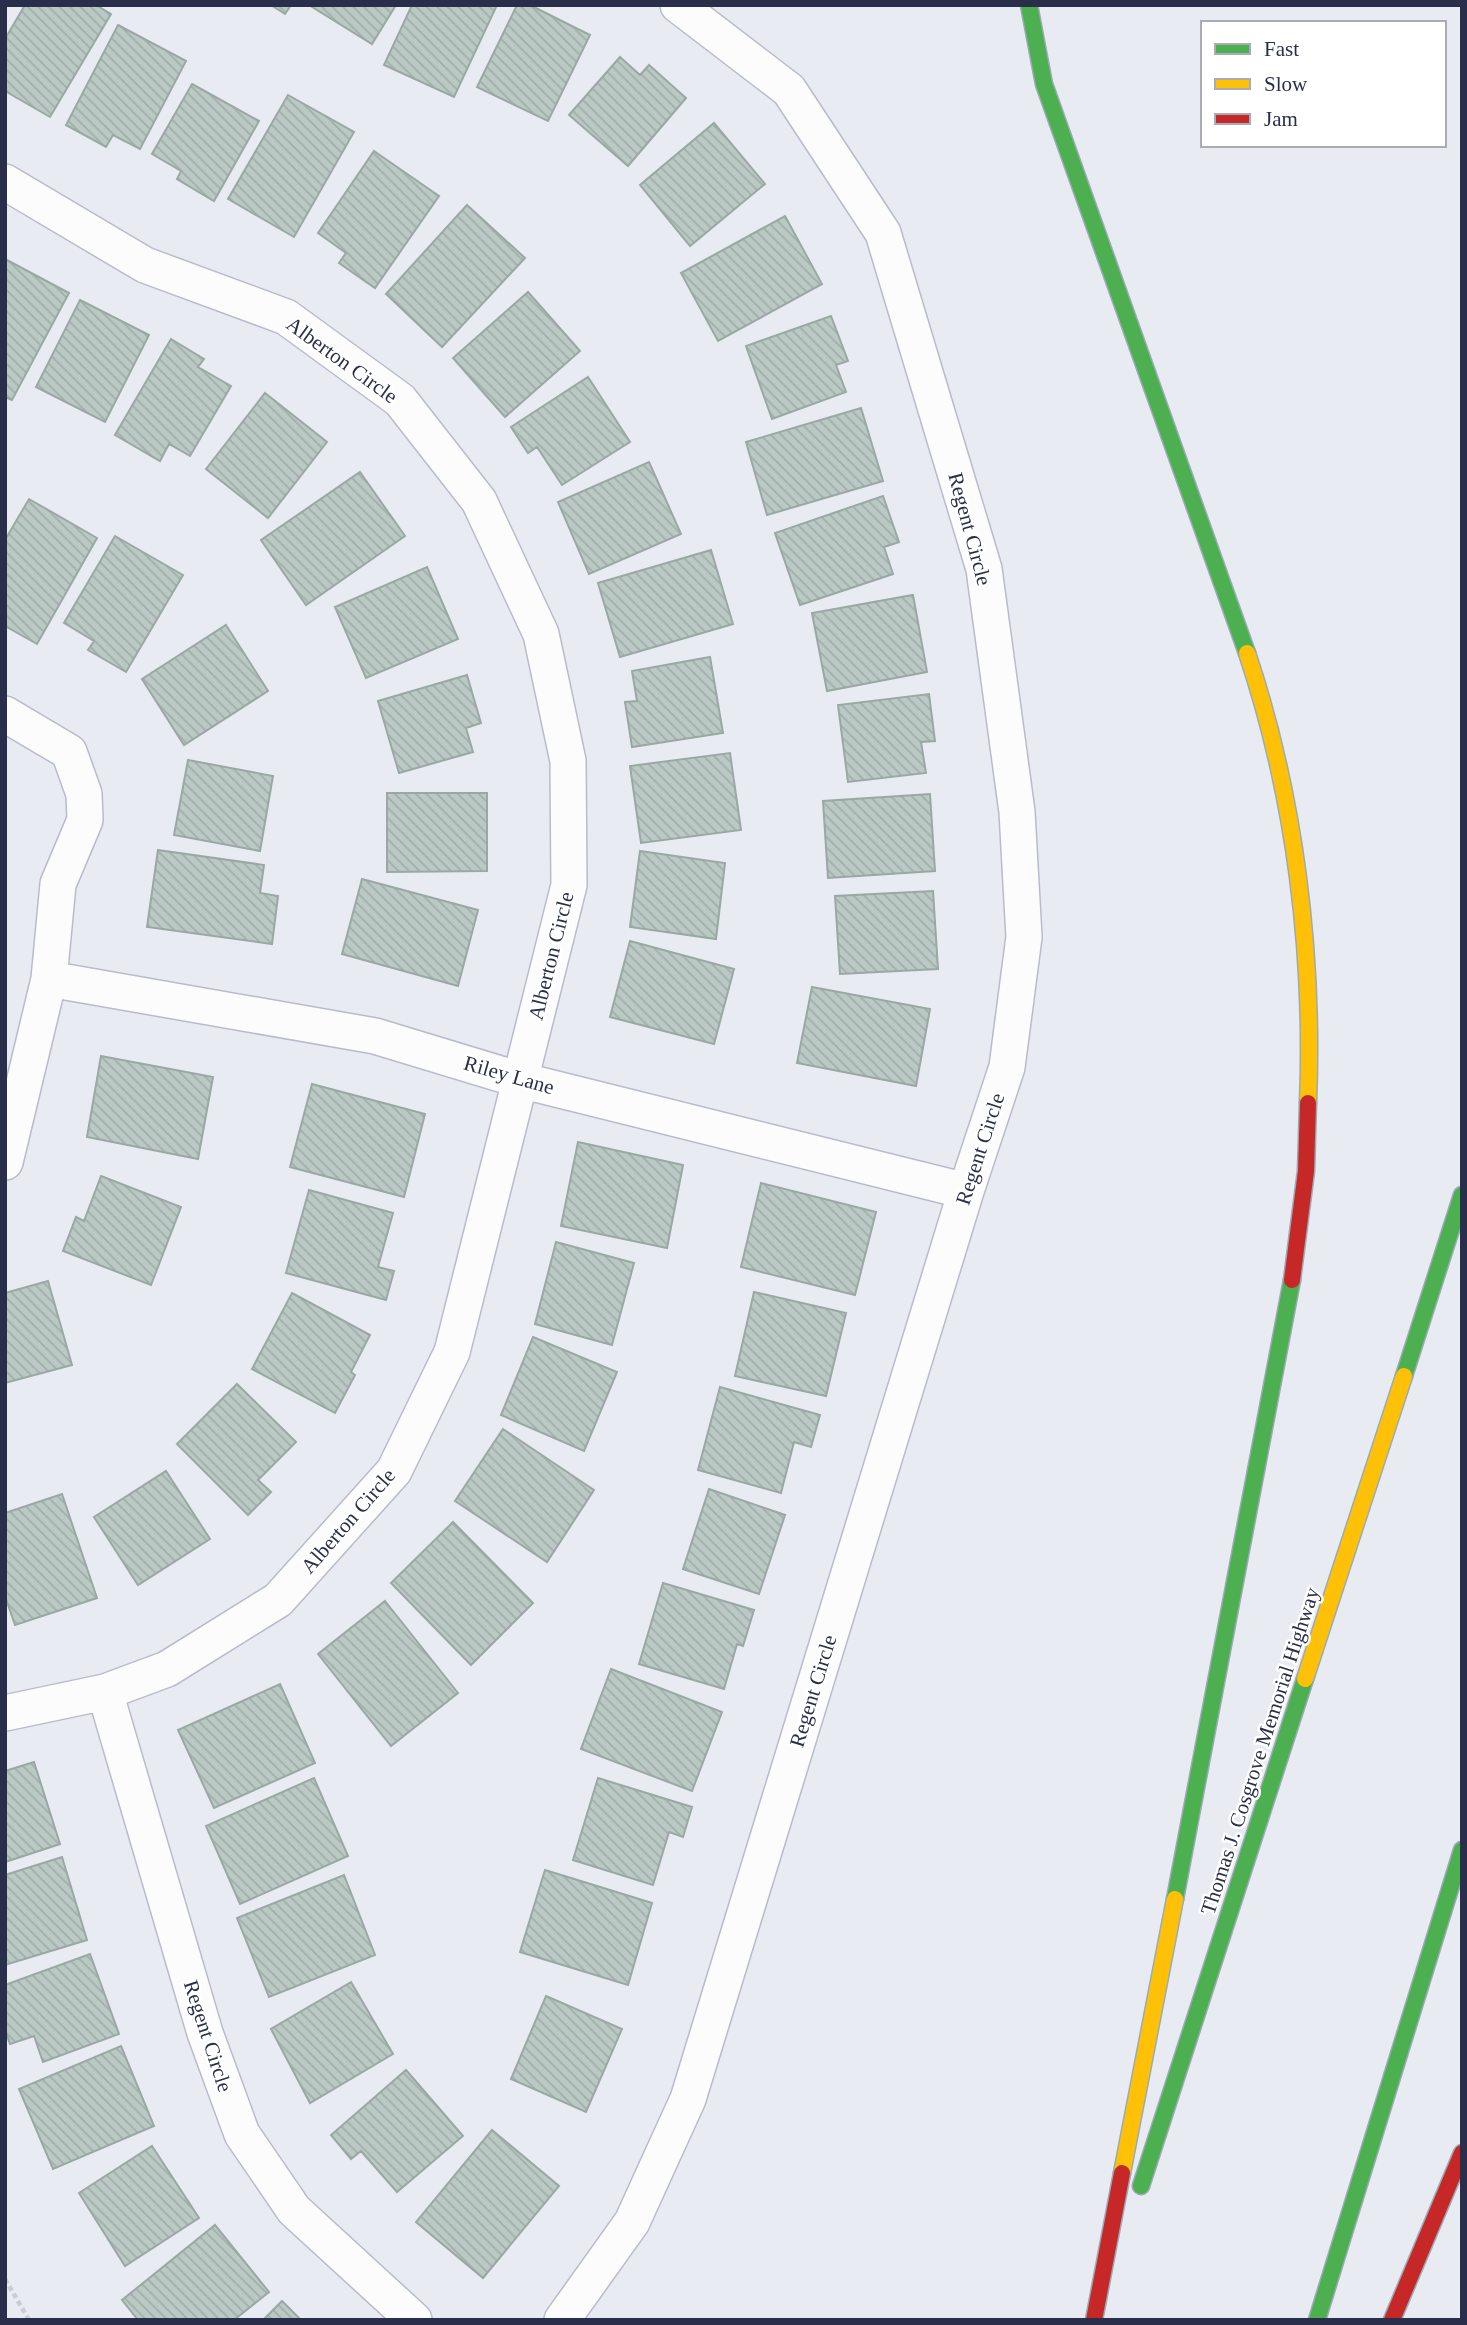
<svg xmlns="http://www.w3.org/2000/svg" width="1467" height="2325" font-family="'Times New Roman',serif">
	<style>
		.building { fill: url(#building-back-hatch); stroke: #9aa8a4; stroke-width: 2 }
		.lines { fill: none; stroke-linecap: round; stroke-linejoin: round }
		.street-casing { stroke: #b8bbcb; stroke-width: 38 }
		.fast-casing { stroke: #9aabb4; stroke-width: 19 }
		.slow-casing { stroke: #9aabb4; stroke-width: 19 }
		.jam-casing { stroke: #9aabb4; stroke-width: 19 }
		.path { stroke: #cbccd2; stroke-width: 4.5; stroke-dasharray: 5 3.5; stroke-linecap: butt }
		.street { stroke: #fcfcfd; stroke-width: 35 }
		.fast { stroke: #4caf50; stroke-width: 16 }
		.slow { stroke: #ffc107; stroke-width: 16 }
		.jam { stroke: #c62828; stroke-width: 16 }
		.labels { text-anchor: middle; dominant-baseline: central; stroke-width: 5; stroke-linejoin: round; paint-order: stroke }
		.street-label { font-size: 21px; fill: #292f4a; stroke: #fff }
	</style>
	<defs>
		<pattern id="building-back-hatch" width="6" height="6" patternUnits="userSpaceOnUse" patternTransform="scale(1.75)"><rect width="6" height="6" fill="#bbc9c4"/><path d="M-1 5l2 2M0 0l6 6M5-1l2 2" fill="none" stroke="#a1adaa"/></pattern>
	</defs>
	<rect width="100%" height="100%" fill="#e9ebf3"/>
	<path class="building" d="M 25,5 L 96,5 L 111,14 L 50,117 L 5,91 L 5,39 Z
		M 271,5 L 291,5 L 285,14 Z
		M 309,5 L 396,5 L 372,44 Z
		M 412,5 L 497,5 L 454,97 L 384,65 Z
		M 517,5 L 530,5 L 590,35 L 548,121 L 477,87 Z
		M 118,25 L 186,61 L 140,149 L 113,135 L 106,147 L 66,125 Z
		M 620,57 L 640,75 L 649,65 L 686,98 L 628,166 L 569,115 Z
		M 192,84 L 259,121 L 214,201 L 177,179 L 181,171 L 152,154 Z
		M 288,95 L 354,132 L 294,237 L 228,199 Z
		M 714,123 L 765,184 L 690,246 L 640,185 Z
		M 374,151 L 439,196 L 375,288 L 339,263 L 346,253 L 318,233 Z
		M 467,205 L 525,258 L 442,347 L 386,294 Z
		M 785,216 L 822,284 L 718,341 L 681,273 Z
		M 5,259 L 69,293 L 12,400 L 5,397 Z
		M 528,292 L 580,351 L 505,417 L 453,358 Z
		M 80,300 L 149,335 L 105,422 L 36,387 Z
		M 831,316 L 848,361 L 836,365 L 846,392 L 772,419 L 746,346 Z
		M 171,339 L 204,359 L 198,367 L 231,386 L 190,456 L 169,444 L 160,461 L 115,435 Z
		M 588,377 L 630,442 L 562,485 L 537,447 L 528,453 L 511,427 Z
		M 265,393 L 327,442 L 268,518 L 206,469 Z
		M 861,408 L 883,481 L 767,515 L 746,442 Z
		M 649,462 L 681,534 L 589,574 L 558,502 Z
		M 360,472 L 405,536 L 306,605 L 261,540 Z
		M 883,496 L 899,542 L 884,547 L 893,574 L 800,605 L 775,533 Z
		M 29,499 L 97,538 L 37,644 L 5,626 L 5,540 Z
		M 115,536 L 183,575 L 126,672 L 88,650 L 94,641 L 64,623 Z
		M 711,550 L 733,624 L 620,657 L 598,583 Z
		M 427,567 L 458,639 L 366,678 L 335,607 Z
		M 913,595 L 927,672 L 827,691 L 812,613 Z
		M 226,625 L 268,691 L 184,745 L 142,679 Z
		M 710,657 L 723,733 L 632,747 L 625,702 L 637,701 L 632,671 Z
		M 467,675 L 481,723 L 466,728 L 473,752 L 399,773 L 378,701 Z
		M 929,694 L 935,741 L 921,742 L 926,773 L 848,782 L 838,705 Z
		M 730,753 L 741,830 L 641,843 L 630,766 Z
		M 188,760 L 273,776 L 260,851 L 174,835 Z
		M 387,793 L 487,793 L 487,871 L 387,872 Z
		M 930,794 L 935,871 L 828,878 L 823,801 Z
		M 158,850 L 264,865 L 260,893 L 278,896 L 272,944 L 147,927 Z
		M 640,851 L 725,863 L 716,939 L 630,927 Z
		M 362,879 L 478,910 L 458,986 L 342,954 Z
		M 933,891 L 938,969 L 840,974 L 835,896 Z
		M 630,941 L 734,969 L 714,1044 L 610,1017 Z
		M 812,987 L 930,1009 L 916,1086 L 797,1063 Z
		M 101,1056 L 213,1077 L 198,1159 L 87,1137 Z
		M 312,1084 L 425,1114 L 404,1197 L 290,1167 Z
		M 578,1142 L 683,1165 L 667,1248 L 561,1226 Z
		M 101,1176 L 181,1207 L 151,1285 L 63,1251 L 76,1217 L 84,1221 Z
		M 761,1183 L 876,1212 L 855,1295 L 741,1267 Z
		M 309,1190 L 393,1213 L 378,1267 L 394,1271 L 386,1300 L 286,1273 Z
		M 556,1242 L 634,1263 L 612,1345 L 535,1324 Z
		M 48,1281 L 72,1365 L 5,1383 L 5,1293 Z
		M 754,1292 L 846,1313 L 826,1396 L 735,1376 Z
		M 292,1293 L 370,1335 L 351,1372 L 355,1375 L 335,1413 L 252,1369 Z
		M 533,1337 L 617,1372 L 584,1451 L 501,1415 Z
		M 237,1384 L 296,1442 L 258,1480 L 271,1492 L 248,1515 L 177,1444 Z
		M 720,1387 L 820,1415 L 811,1447 L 794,1442 L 781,1493 L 698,1470 Z
		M 503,1429 L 594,1490 L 547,1562 L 455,1501 Z
		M 166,1471 L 210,1539 L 138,1585 L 94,1517 Z
		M 709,1489 L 785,1515 L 759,1594 L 683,1569 Z
		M 62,1494 L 97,1598 L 15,1625 L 5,1596 L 5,1513 Z
		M 453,1522 L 533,1603 L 471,1665 L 391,1583 Z
		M 663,1583 L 754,1610 L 743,1646 L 737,1644 L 724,1689 L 639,1664 Z
		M 385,1601 L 458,1693 L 391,1746 L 318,1654 Z
		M 611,1669 L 722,1712 L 692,1791 L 581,1749 Z
		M 280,1684 L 315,1763 L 214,1808 L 178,1730 Z
		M 34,1762 L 60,1844 L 5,1862 L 5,1771 Z
		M 314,1778 L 348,1856 L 240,1904 L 206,1826 Z
		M 598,1778 L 692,1807 L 683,1837 L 669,1832 L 653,1885 L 573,1860 Z
		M 62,1857 L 87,1940 L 5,1965 L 5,1875 Z
		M 545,1870 L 652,1903 L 628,1985 L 520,1952 Z
		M 344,1875 L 375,1955 L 269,1997 L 237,1918 Z
		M 90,1954 L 119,2034 L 43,2062 L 34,2036 L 10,2044 L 5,2030 L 5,1985 Z
		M 351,1982 L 393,2054 L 310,2103 L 271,2029 Z
		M 546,1996 L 622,2029 L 586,2112 L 511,2079 Z
		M 121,2046 L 154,2126 L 53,2169 L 19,2089 Z
		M 406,2070 L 463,2136 L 397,2192 L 361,2151 L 351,2159 L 331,2135 Z
		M 492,2130 L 559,2186 L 483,2278 L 416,2222 Z
		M 152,2146 L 199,2218 L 125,2266 L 79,2193 Z
		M 215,2225 L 269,2292 L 234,2320 L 138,2320 L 122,2300 Z
		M 282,2301 L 301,2320 L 263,2320 Z"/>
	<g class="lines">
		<g class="street-casing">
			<path id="street" d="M 5,182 L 145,265 L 286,317 L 400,400 L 479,501 L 541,634 L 568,761 L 569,885 L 452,1352 L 394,1471 L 278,1600 L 167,1669 L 105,1692 L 5,1713
				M 5,714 L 69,752 L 84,794 L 85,820 L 58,884 L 49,979 L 5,1162
				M 49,979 L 375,1036 L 520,1080 L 966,1191
				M 105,1692 L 205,2033 L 242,2134 L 294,2210 L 414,2320
				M 562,2320 L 632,2222 L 688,2099 L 966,1191 L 1007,1067 L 1024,937 L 1017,812 L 984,569 L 883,233 L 789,90 L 678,5"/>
		</g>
		<g class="fast-casing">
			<path id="fast" d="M 1029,5 L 1044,84 L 1247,653
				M 1404,1376 L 1462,1195
				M 1175,1899 L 1292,1280
				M 1141,2186 L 1305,1679
				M 1317,2320 L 1462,1850"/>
		</g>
		<g class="slow-casing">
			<path id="slow" d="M 1247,653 C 1295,796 1314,953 1308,1103
				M 1305,1679 L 1404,1376
				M 1122,2173 L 1175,1899"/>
		</g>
		<g class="jam-casing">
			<path id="jam" d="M 1292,1280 L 1306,1171 L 1308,1103
				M 1094,2320 L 1122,2173
				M 1392,2320 L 1462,2153"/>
		</g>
		<path class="path" d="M 5,2279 L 29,2320"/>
		<use href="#street" class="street"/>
		<use href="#fast" class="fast"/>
		<use href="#slow" class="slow"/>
		<use href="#jam" class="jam"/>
	</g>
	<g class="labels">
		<g class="street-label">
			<text transform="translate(342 360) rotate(36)">Alberton Circle</text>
			<text transform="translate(970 529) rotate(75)">Regent Circle</text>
			<text transform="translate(551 956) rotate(-76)">Alberton Circle</text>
			<text transform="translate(509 1075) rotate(16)">Riley Lane</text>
			<text transform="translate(980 1149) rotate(-72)">Regent Circle</text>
			<text transform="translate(348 1521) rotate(-49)">Alberton Circle</text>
			<text transform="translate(813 1691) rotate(-73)">Regent Circle</text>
			<text transform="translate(1260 1751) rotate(-72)">Thomas J. Cosgrove Memorial Highway</text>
			<text transform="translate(208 2036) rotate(72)">Regent Circle</text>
		</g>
	</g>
	<rect width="1467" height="2325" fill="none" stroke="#292f4a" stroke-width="14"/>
	<rect x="1201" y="21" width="245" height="126" fill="#ffffff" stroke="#a9acb7" stroke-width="2"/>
	<rect x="1215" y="44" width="35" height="10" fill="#4caf50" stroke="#a9acb7" stroke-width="2"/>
	<text x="1264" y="56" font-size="21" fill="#292f4a">Fast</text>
	<rect x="1215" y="79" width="35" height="10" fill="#ffc107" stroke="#a9acb7" stroke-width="2"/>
	<text x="1264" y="91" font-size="21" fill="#292f4a">Slow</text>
	<rect x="1215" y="114" width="35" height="10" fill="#c62828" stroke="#a9acb7" stroke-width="2"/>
	<text x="1264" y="126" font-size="21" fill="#292f4a">Jam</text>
</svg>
